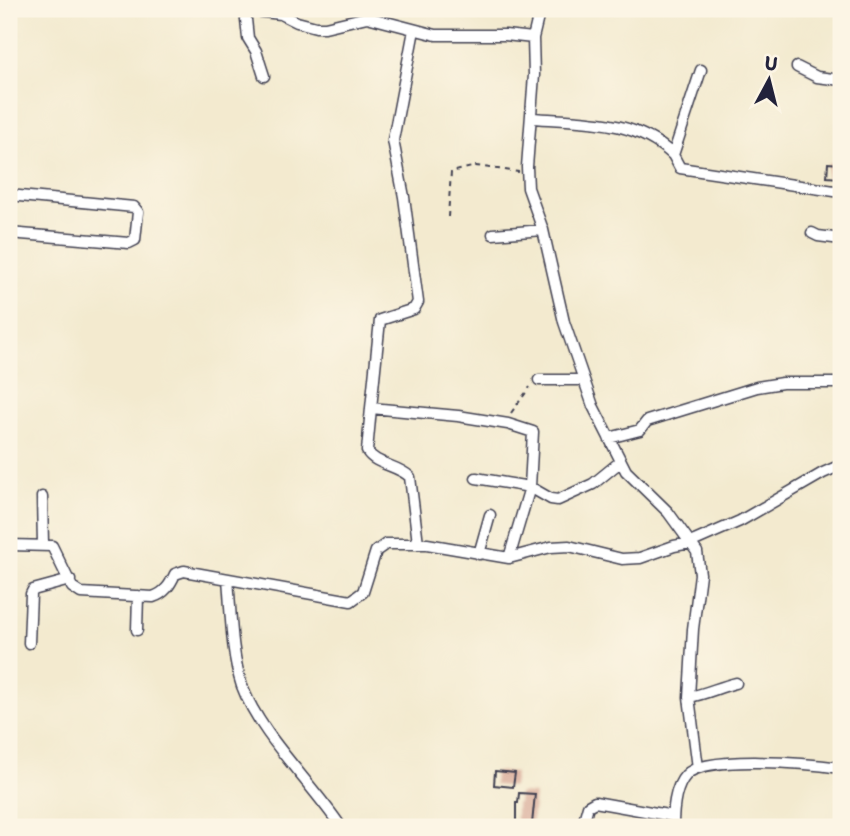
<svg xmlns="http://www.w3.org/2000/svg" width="850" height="836" font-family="'Shantell Sans',sans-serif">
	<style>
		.building { fill: #d6a593 }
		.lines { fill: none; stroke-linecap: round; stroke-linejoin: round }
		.minor-casing { stroke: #414051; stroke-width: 13 }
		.path { stroke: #414051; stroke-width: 2; stroke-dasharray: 5 5; stroke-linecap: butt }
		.minor { stroke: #fff; stroke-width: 10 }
	</style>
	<rect width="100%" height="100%" fill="#fcf5e5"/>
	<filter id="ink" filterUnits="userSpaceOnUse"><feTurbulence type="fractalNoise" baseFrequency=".0143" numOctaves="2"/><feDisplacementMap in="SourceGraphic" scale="14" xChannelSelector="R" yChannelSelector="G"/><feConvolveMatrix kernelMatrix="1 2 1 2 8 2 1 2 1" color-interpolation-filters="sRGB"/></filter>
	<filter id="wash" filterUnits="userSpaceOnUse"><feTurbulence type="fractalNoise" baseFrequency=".00686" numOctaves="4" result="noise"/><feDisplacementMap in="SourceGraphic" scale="28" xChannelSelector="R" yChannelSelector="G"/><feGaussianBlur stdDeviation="1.57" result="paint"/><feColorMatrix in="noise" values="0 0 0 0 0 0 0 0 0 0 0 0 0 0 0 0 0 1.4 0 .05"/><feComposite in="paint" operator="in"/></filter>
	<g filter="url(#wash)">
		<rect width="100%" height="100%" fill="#f3eacf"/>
		<g id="blocks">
			<path class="building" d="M 828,163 L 840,164 L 840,178 L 827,177 Z
				M 495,771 L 515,773 L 513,787 L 494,785 Z
				M 519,793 L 535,794 L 532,824 L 516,823 L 516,803 L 518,803 Z"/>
		</g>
	</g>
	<g filter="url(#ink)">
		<use href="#blocks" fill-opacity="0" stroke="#414051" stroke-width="2"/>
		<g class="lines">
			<g class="minor-casing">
				<path id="minor" d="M 235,9 L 281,14 L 297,22 L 316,27 L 325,27 L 367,17 L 436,35 L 505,35 L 533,38
					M 540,9 L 533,38 L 534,75 L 527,167 L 528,188 L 543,230 L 564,322 L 593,406 L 626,471 L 668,512 L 697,552 L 700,574 L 693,629 L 689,697 L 698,768
					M 245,10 L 248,38 L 256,51 L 264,76
					M 414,30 L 393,140 L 404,197 L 418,302 L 414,309 L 380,320 L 371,408 L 458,416 L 508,424 L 533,432 L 530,487 L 509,558
					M 797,67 L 817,77 L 841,80
					M 701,70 L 673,155 L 680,168 L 841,192
					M 532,118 C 584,122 633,118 673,155
					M 9,195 L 134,207 L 138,212 L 135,240 L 129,243 L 9,233
					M 812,233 L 818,236 L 841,239
					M 493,234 L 543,230
					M 539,380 L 584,380
					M 371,408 L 367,451 C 375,465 398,465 410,477 L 418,543
					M 609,438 L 640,430 L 647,421 L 757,387 L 782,383 L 841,383
					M 476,478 L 530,487 L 551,499 L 558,500 L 593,484 L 620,462
					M 42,497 L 43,544
					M 9,545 L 52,546 L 72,587 L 81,593 L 153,597 C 165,593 170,585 175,574 L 184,571 L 351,601 L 363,592 L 376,551 L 386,544 L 427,544 L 509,558 L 551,547 L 569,546 L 622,559 L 640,558 L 674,546 L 690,543 L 740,521 L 823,473 L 841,465
					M 479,554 L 490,515
					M 228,579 C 231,613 231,653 242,686 C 260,735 311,782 341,827
					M 137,630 L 138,596
					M 29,643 L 31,594 L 33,590 L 70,580
					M 689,697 C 706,694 719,687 736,683
					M 582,827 L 588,806 L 595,802 L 673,816
					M 673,827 C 673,811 674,788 686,775 C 704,754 813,764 841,768"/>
			</g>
			<path class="path" d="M 448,217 L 451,172 L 476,166 L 519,172
				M 511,413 L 530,387"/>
			<use href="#minor" class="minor"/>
		</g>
	</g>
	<rect width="850" height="836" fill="none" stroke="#fcf5e5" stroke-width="35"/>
	<g transform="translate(769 80) rotate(7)" stroke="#fcf5e5" stroke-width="5" paint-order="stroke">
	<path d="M0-5L12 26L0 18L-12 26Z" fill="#22223b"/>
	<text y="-10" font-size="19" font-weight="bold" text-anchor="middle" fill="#22223b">U</text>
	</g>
</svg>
